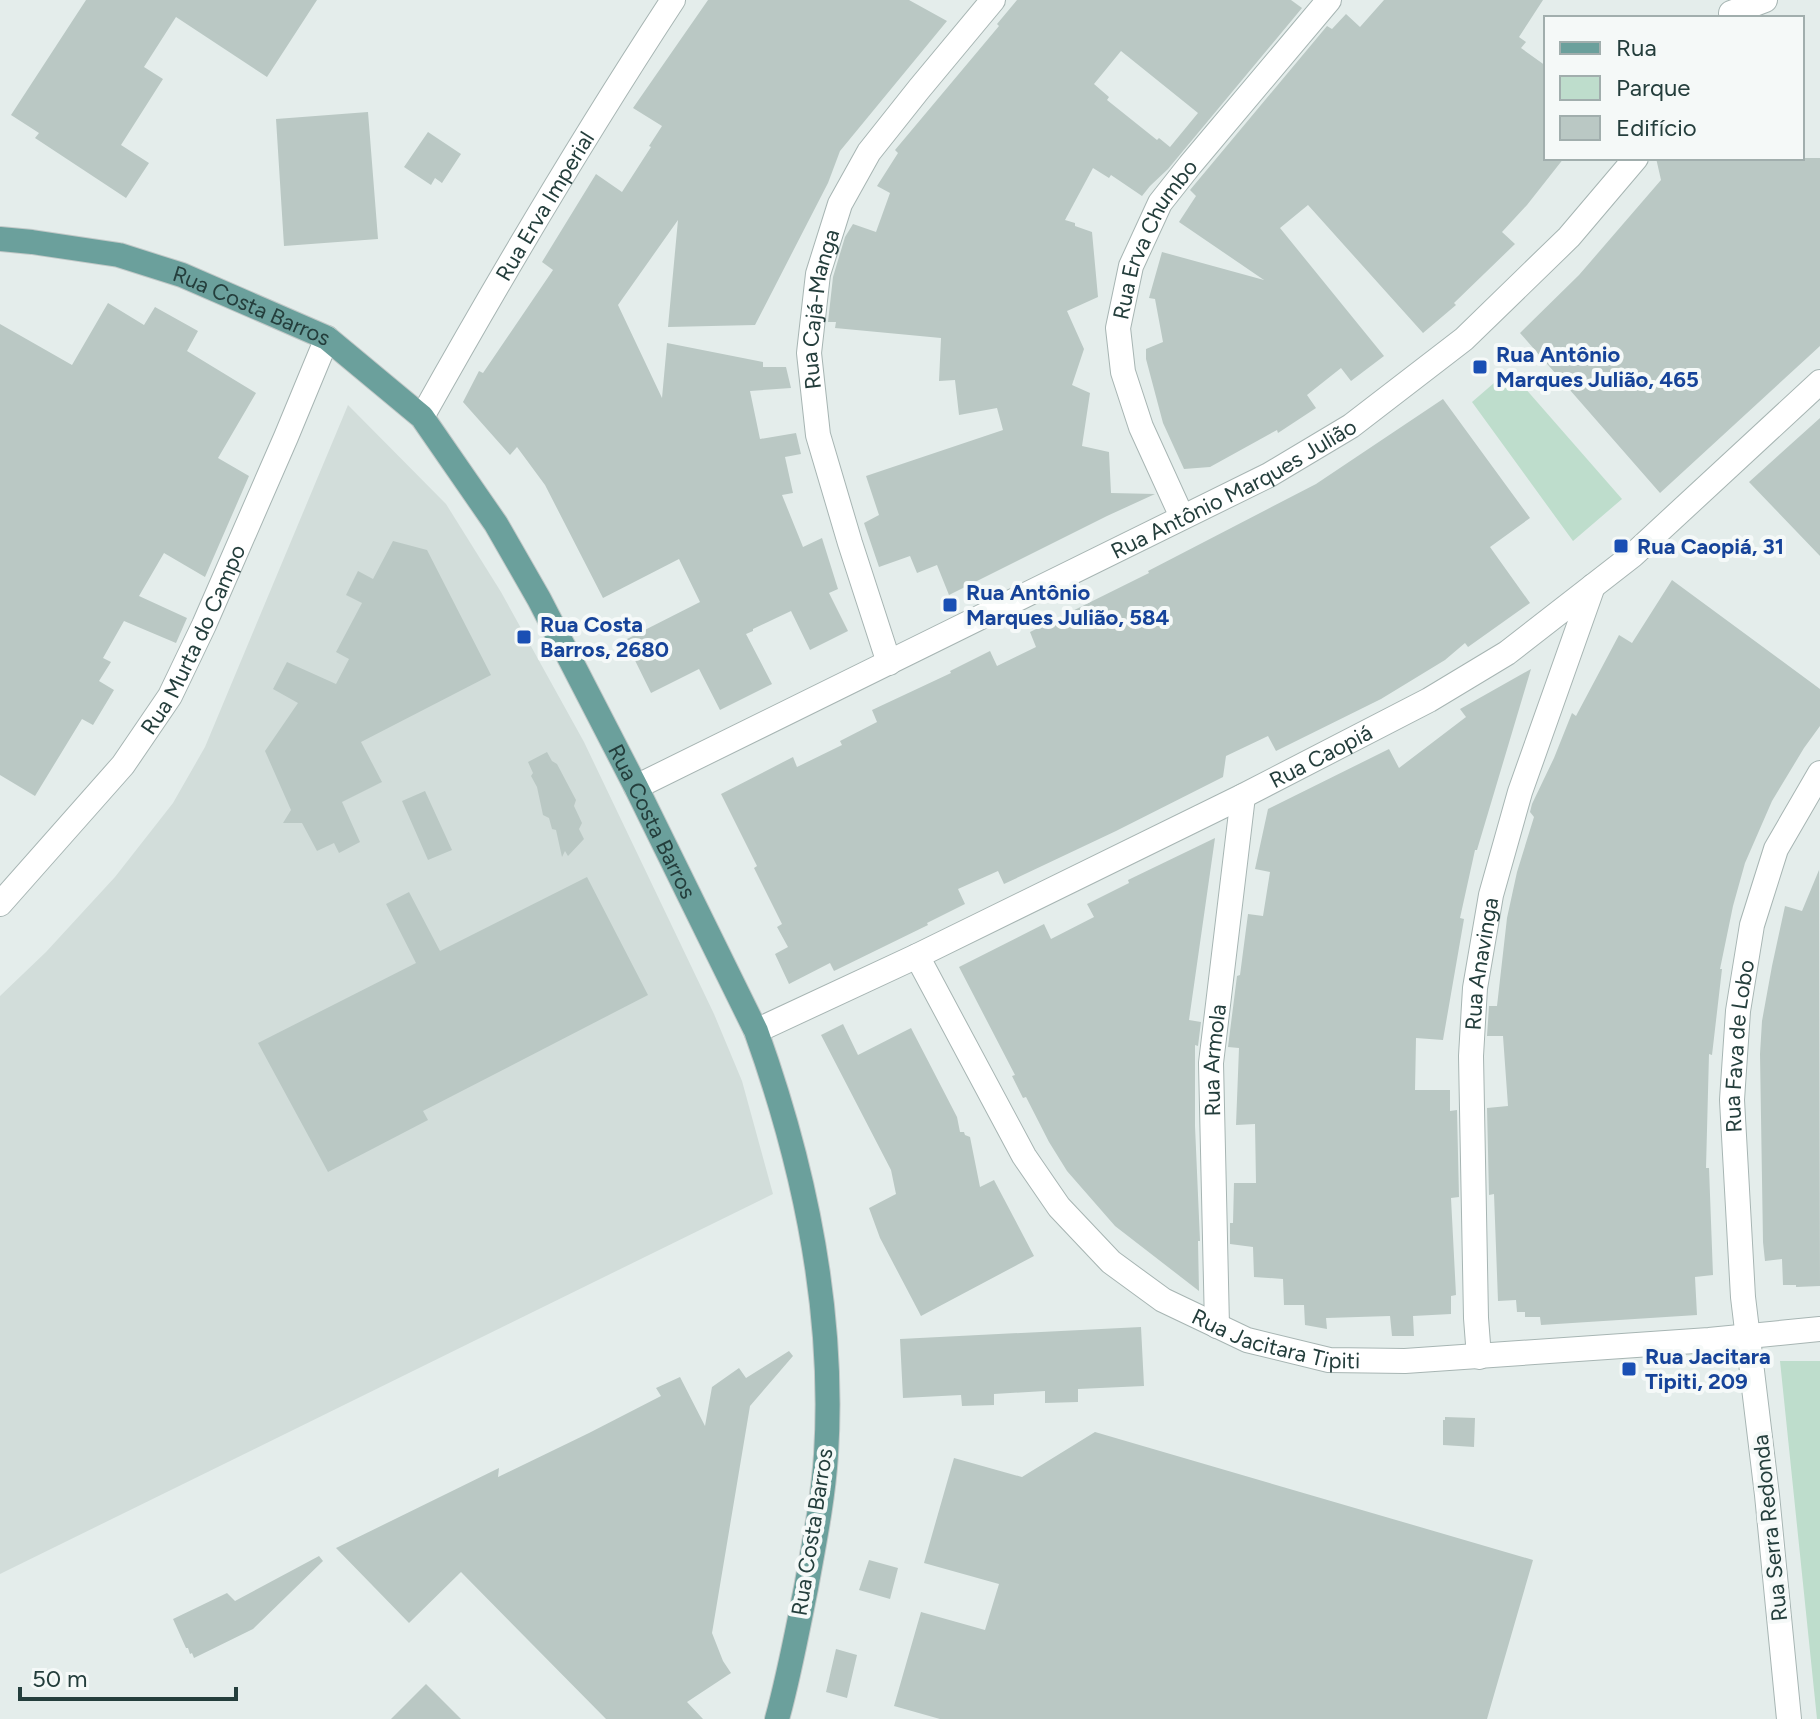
<svg xmlns="http://www.w3.org/2000/svg" width="1820" height="1719" font-family="Figtree,sans-serif">
	<style>
		.built { fill: #d2ddda }
		.green { fill: #beddcc }
		.building { fill: #bac8c4; fill-rule: evenodd }
		.lines { fill: none; stroke-linecap: round; stroke-linejoin: round }
		.minor-casing { stroke: #a7b5b3; stroke-width: 26 }
		.major-casing { stroke: #c2c9c8; stroke-width: 26 }
		.minor { stroke: #fff; stroke-width: 24 }
		.major { stroke: #6ba09c; stroke-width: 24 }
		.transit-dot { fill: #1a4fb4; stroke: #f5f9f8; stroke-width: 3 }
		.labels { text-anchor: middle; dominant-baseline: central; stroke-width: 8; stroke-linejoin: round; paint-order: stroke }
		.street-label { font-size: 22px; fill: #243e3c; stroke: #f5f9f8 }
		.transit-label { font-size: 22px; font-weight: bold; fill: #164399; stroke: #f5f9f8; text-anchor: start }
	</style>
	<rect width="100%" height="100%" fill="#e4edeb"/>
	<path class="built" d="M 348,405 L 446,504 L 501,592 L 584,742 L 714,1014 L 742,1081 L 773,1194 L 0,1574 L 0,996 L 46,952 L 115,877 L 173,803 L 205,747 Z"/>
	<path class="green" d="M 1509,370 L 1622,499 L 1573,541 L 1472,402 Z
		M 1780,1361 L 1820,1361 L 1820,1719 L 1817,1719 Z"/>
	<path class="building" d="M 86,0 L 317,0 L 267,77 L 176,17 L 144,67 L 163,79 L 121,145 L 149,163 L 126,198 L 35,138 L 39,133 L 11,115 Z
		M 708,0 L 909,0 L 947,21 L 840,151 L 828,183 L 755,325 L 668,327 L 678,220 L 618,305 L 662,398 L 667,343 L 763,362 L 763,367 L 786,367 L 791,388 L 750,391 L 760,439 L 796,433 L 801,454 L 785,457 L 793,493 L 782,495 L 803,547 L 822,538 L 838,589 L 829,593 L 848,631 L 810,650 L 791,611 L 753,629 L 753,631 L 746,634 L 772,684 L 720,710 L 699,669 L 651,693 L 625,640 L 700,602 L 679,559 L 603,598 L 545,485 L 517,447 L 510,455 L 463,402 L 479,371 L 483,373 L 553,270 L 542,262 L 596,174 L 622,192 L 651,147 L 649,146 L 662,126 L 633,108 Z
		M 1017,0 L 1291,0 L 1302,8 L 1168,169 L 1150,186 L 1142,196 L 1111,175 L 1109,178 L 1093,168 L 1065,220 L 1075,223 L 1075,226 L 1092,232 L 1098,297 L 1067,311 L 1084,349 L 1072,385 L 1090,393 L 1082,446 L 1109,452 L 1111,493 L 1155,494 L 1107,516 L 949,595 L 937,565 L 917,573 L 910,556 L 879,567 L 864,523 L 879,515 L 866,476 L 1003,430 L 997,408 L 959,415 L 955,380 L 939,381 L 941,338 L 835,328 L 836,322 L 828,322 L 833,277 L 845,237 L 853,224 L 876,232 L 890,193 L 877,186 L 898,153 L 895,150 L 999,26 L 997,24 ZM 1121,51 L 1198,113 L 1170,147 L 1159,138 L 1157,140 L 1107,100 L 1109,97 L 1094,84 Z
		M 1384,0 L 1543,0 L 1519,37 L 1526,42 L 1521,48 L 1546,66 L 1546,158 L 1564,158 L 1527,205 L 1502,232 L 1515,244 L 1454,303 L 1456,305 L 1423,333 L 1308,205 L 1280,228 L 1384,356 L 1351,381 L 1341,368 L 1307,395 L 1316,408 L 1278,433 L 1277,430 L 1210,467 L 1184,469 L 1163,423 L 1146,359 L 1146,349 L 1163,342 L 1155,299 L 1149,298 L 1162,252 L 1264,280 L 1179,222 L 1196,196 L 1190,190 L 1327,26 L 1332,29 L 1346,14 L 1360,27 Z
		M 368,112 L 378,239 L 284,246 L 276,119 Z
		M 428,132 L 461,154 L 442,183 L 435,178 L 431,185 L 404,167 Z
		M 1656,158 L 1820,158 L 1820,346 L 1660,493 L 1520,333 L 1579,275 L 1661,180 Z
		M 108,303 L 144,325 L 155,307 L 198,331 L 187,351 L 256,393 L 218,458 L 249,476 L 205,577 L 164,553 L 139,596 L 187,618 L 176,643 L 124,621 L 103,658 L 111,662 L 99,681 L 114,690 L 93,725 L 82,719 L 35,796 L 0,775 L 0,324 L 72,365 Z
		M 1443,399 L 1530,518 L 1490,547 L 1530,603 L 1468,647 L 1465,643 L 1445,660 L 1381,699 L 1276,751 L 1268,736 L 1226,756 L 1223,777 L 1116,831 L 1004,884 L 998,871 L 958,889 L 965,904 L 927,923 L 928,925 L 834,971 L 830,963 L 789,984 L 775,954 L 788,947 L 777,927 L 782,924 L 754,868 L 757,866 L 721,794 L 793,757 L 797,767 L 842,745 L 840,741 L 877,722 L 872,710 L 951,673 L 950,671 L 990,651 L 997,666 L 1036,647 L 1030,632 L 1149,573 L 1148,571 L 1316,484 Z
		M 1820,418 L 1820,556 L 1749,482 Z
		M 393,541 L 427,550 L 491,675 L 361,742 L 382,782 L 342,802 L 360,842 L 339,853 L 334,843 L 317,851 L 302,823 L 283,823 L 291,810 L 265,751 L 298,703 L 273,689 L 287,662 L 336,684 L 349,659 L 336,652 L 362,603 L 346,595 L 358,571 L 373,579 Z
		M 1672,580 L 1820,689 L 1820,726 L 1804,748 L 1772,801 L 1745,863 L 1733,906 L 1720,969 L 1722,969 L 1712,1055 L 1709,1054 L 1706,1168 L 1709,1168 L 1713,1275 L 1695,1277 L 1697,1315 L 1541,1325 L 1540,1317 L 1525,1317 L 1525,1312 L 1517,1312 L 1516,1300 L 1498,1301 L 1494,1194 L 1489,1195 L 1487,1108 L 1508,1106 L 1503,1036 L 1487,1036 L 1489,1006 L 1497,1006 L 1507,918 L 1517,872 L 1534,817 L 1530,812 L 1532,804 L 1554,758 L 1572,713 L 1576,716 L 1619,635 L 1632,643 Z
		M 1531,669 L 1477,850 L 1475,850 L 1460,918 L 1464,919 L 1443,1040 L 1416,1038 L 1415,1090 L 1450,1090 L 1450,1111 L 1457,1110 L 1459,1197 L 1451,1198 L 1456,1295 L 1451,1296 L 1451,1314 L 1413,1316 L 1414,1336 L 1392,1336 L 1390,1316 L 1326,1318 L 1327,1329 L 1305,1325 L 1304,1305 L 1284,1305 L 1283,1279 L 1254,1277 L 1253,1247 L 1230,1244 L 1230,1223 L 1233,1223 L 1234,1183 L 1256,1183 L 1255,1124 L 1236,1125 L 1239,1048 L 1228,1047 L 1237,976 L 1240,975 L 1248,914 L 1263,916 L 1270,872 L 1255,869 L 1268,809 L 1389,749 L 1399,768 L 1466,717 L 1460,709 Z
		M 547,752 L 552,761 L 557,764 L 576,800 L 574,806 L 582,823 L 579,829 L 584,839 L 568,856 L 565,851 L 562,857 L 556,830 L 552,829 L 549,818 L 543,815 L 537,787 L 531,776 L 533,773 L 528,762 Z
		M 425,791 L 452,850 L 428,860 L 402,801 Z
		M 1215,838 L 1189,1020 L 1201,1022 L 1198,1046 L 1195,1045 L 1195,1126 L 1200,1241 L 1198,1241 L 1199,1291 L 1115,1226 L 1067,1171 L 1049,1142 L 1026,1097 L 1023,1098 L 1012,1076 L 1015,1075 L 959,967 L 1044,924 L 1051,939 L 1094,917 L 1087,904 L 1129,883 L 1128,880 Z
		M 1819,870 L 1820,1286 L 1796,1287 L 1796,1285 L 1783,1285 L 1782,1259 L 1765,1261 L 1763,1242 L 1760,1054 L 1762,1021 L 1772,966 L 1785,906 L 1802,911 Z
		M 587,877 L 648,995 L 423,1111 L 428,1120 L 328,1172 L 258,1043 L 416,963 L 386,904 L 409,892 L 440,951 Z
		M 843,1024 L 858,1055 L 911,1028 L 957,1117 L 960,1132 L 964,1132 L 965,1135 L 970,1137 L 980,1187 L 994,1180 L 1034,1256 L 921,1316 L 880,1238 L 869,1208 L 896,1194 L 891,1170 L 821,1035 Z
		M 1141,1327 L 1144,1386 L 1078,1389 L 1078,1402 L 1045,1403 L 1045,1391 L 994,1394 L 994,1405 L 962,1406 L 961,1395 L 903,1398 L 900,1339 Z
		M 789,1351 L 793,1356 L 750,1406 L 712,1633 L 723,1661 L 731,1673 L 687,1702 L 703,1719 L 606,1719 L 461,1572 L 409,1623 L 336,1548 L 499,1468 L 498,1477 L 589,1433 L 661,1396 L 656,1388 L 680,1377 L 705,1426 L 712,1387 L 739,1368 L 746,1378 Z
		M 1445,1417 L 1475,1418 L 1474,1447 L 1443,1445 L 1443,1420 L 1445,1420 Z
		M 1095,1432 L 1533,1560 L 1487,1719 L 940,1719 L 894,1706 L 921,1612 L 985,1630 L 999,1584 L 924,1563 L 954,1458 L 1022,1477 Z
		M 319,1556 L 323,1561 L 253,1629 L 194,1658 L 192,1653 L 190,1654 L 188,1648 L 186,1648 L 173,1619 L 227,1593 L 235,1601 Z
		M 869,1560 L 898,1568 L 890,1599 L 859,1590 Z
		M 836,1649 L 857,1655 L 847,1698 L 826,1692 Z
		M 426,1684 L 461,1719 L 391,1719 Z"/>
	<g class="lines">
		<g class="minor-casing">
			<g id="minor">
				<path d="M 1731,13 L 1765,0"/>
				<path id="s1" d="M 422,417 C 501,276 584,136 673,0"/>
				<path id="s2" d="M 1182,517 L 1141,427 L 1123,372 L 1118,328 L 1131,266 L 1160,203 L 1190,165 L 1329,0"/>
				<path id="s3" d="M 889,663 L 850,543 L 818,435 L 809,353 L 818,274 L 840,204 L 869,152 L 919,89 L 993,0"/>
				<path id="s4" d="M 636,787 L 1269,475 L 1351,426 L 1464,339 L 1569,237 L 1636,158"/>
				<path id="s5" d="M 0,904 L 123,765 L 170,696 L 204,625 L 286,437 L 327,338"/>
				<path id="s6" d="M 917,956 L 1024,1156 L 1059,1207 L 1111,1262 L 1163,1300 L 1247,1340 L 1329,1360 L 1405,1361 L 1709,1340 L 1820,1329"/>
				<path id="s7" d="M 756,1031 L 917,956 L 1243,796 L 1429,700 L 1507,653 L 1633,555 L 1820,382"/>
				<path id="s8" d="M 1217,1326 L 1211,1063 L 1243,796"/>
				<path id="s9" d="M 1479,1357 L 1476,1318 L 1471,1056 L 1475,988 L 1491,895 L 1520,792 L 1593,586"/>
				<path id="s10" d="M 1789,1719 L 1767,1495 L 1743,1297 L 1732,1100 L 1738,1011 L 1752,925 L 1776,849 L 1820,773"/>
			</g>
		</g>
		<g class="major-casing">
			<g id="major">
				<path id="s11" d="M 0,239 L 32,242 L 119,255 L 182,275 L 327,338 L 422,417 L 496,524 L 539,599 L 636,787 L 756,1031 C 804,1165 835,1312 826,1455 C 823,1500 814,1544 806,1588 C 797,1632 789,1676 777,1719"/>
			</g>
		</g>
		<use href="#minor" class="minor"/>
		<use href="#major" class="major"/>
	</g>
	<g class="transit-dot">
		<rect x="1472" y="359" width="16" height="16" rx="4"/>
		<rect x="1613" y="538" width="16" height="16" rx="4"/>
		<rect x="942" y="597" width="16" height="16" rx="4"/>
		<rect x="516" y="629" width="16" height="16" rx="4"/>
		<rect x="1621" y="1361" width="16" height="16" rx="4"/>
	</g>
	<g class="labels">
		<g class="street-label">
			<text stroke="none"><textPath href="#s1" startOffset="244">Rua Erva Imperial</textPath></text>
			<text stroke="none"><textPath href="#s2" startOffset="298">Rua Erva Chumbo</textPath></text>
			<text stroke="none"><textPath href="#s11" startOffset="262">Rua Costa Barros</textPath></text>
			<text stroke="none"><textPath href="#s3" startOffset="366">Rua Cajá-Manga</textPath></text>
			<text stroke="none"><textPath href="#s4" startOffset="668">Rua Antônio Marques Julião</textPath></text>
			<text stroke="none"><textPath href="#s5" startOffset="330">Rua Murta do Campo</textPath></text>
			<text stroke="none"><textPath href="#s7" startOffset="628">Rua Caopiá</textPath></text>
			<text stroke="none"><textPath href="#s11" startOffset="934">Rua Costa Barros</textPath></text>
			<text stroke="none"><textPath href="#s9" startOffset="394">Rua Anavinga</textPath></text>
			<text stroke="none"><textPath href="#s10" startOffset="676">Rua Fava de Lobo</textPath></text>
			<text stroke="none"><textPath href="#s8" startOffset="266">Rua Armola</textPath></text>
			<text stroke="none"><textPath href="#s6" startOffset="550">Rua Jacitara Tipiti</textPath></text>
			<text transform="translate(1770 1528) rotate(-96)">Rua Serra Redonda</text>
			<text transform="translate(812 1532) rotate(-81)">Rua Costa Barros</text>
		</g>
		<g class="transit-label">
			<text x="1496" y="354">Rua Antônio<tspan x="1496" dy="25">Marques Julião, 465</tspan></text>
			<text x="1637" y="546">Rua Caopiá, 31</text>
			<text x="966" y="592">Rua Antônio<tspan x="966" dy="25">Marques Julião, 584</tspan></text>
			<text x="540" y="624">Rua Costa<tspan x="540" dy="25">Barros, 2680</tspan></text>
			<text x="1645" y="1356">Rua Jacitara<tspan x="1645" dy="25">Tipiti, 209</tspan></text>
		</g>
	</g>
	<rect x="1544" y="16" width="260" height="144" fill="#f5f9f8" stroke="#a1aead" stroke-width="2"/>
	<rect x="1560" y="42" width="40" height="12" fill="#6ba09c" stroke="#a1aead" stroke-width="2"/>
	<text x="1616" y="56" font-size="24" fill="#243e3c">Rua</text>
	<rect x="1560" y="76" width="40" height="24" fill="#beddcc" stroke="#a1aead" stroke-width="2"/>
	<text x="1616" y="96" font-size="24" fill="#243e3c">Parque</text>
	<rect x="1560" y="116" width="40" height="24" fill="#bac8c4" stroke="#a1aead" stroke-width="2"/>
	<text x="1616" y="136" font-size="24" fill="#243e3c">Edifício</text>
	<path d="M20 1687v12h216v-12" fill="none" stroke="#243e3c" stroke-width="4"/>
	<text x="32" y="1687" font-size="24" fill="#243e3c" stroke="#f5f9f8" stroke-width="6" paint-order="stroke">50 m</text>
</svg>
